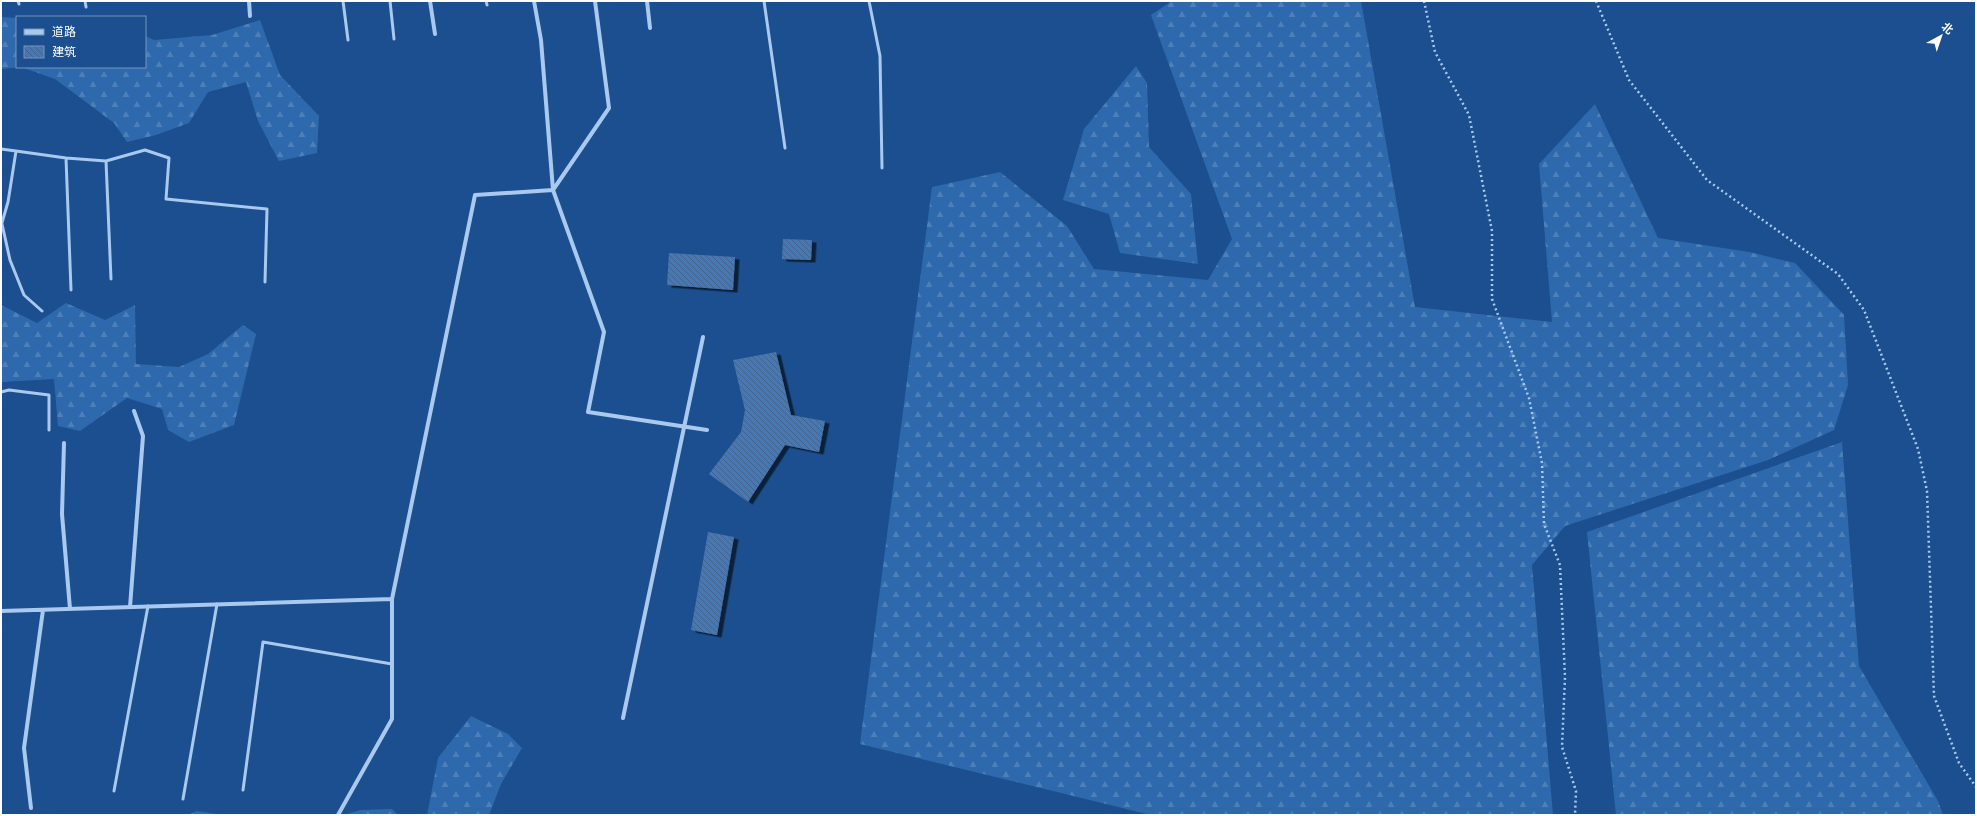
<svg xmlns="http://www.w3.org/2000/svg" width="1977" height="816" font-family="'Work Sans','Noto Sans SC',sans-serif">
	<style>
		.forest { fill: url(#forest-firs) }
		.building { fill: url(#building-back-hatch); filter: url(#shadow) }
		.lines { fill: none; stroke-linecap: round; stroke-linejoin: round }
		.path { stroke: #a9c9ee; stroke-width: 2.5; stroke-dasharray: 2 3; stroke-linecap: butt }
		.lane { stroke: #a9c9ee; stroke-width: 3 }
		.street { stroke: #a9c9ee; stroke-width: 4 }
	</style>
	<defs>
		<pattern id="forest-firs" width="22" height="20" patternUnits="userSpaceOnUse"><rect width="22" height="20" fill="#2e69ad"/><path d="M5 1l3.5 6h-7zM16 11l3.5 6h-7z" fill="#4d80b9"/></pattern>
		<pattern id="building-back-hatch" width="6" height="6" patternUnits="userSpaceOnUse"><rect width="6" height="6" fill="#4478b7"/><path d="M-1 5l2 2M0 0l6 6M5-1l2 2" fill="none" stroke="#486282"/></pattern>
		<filter id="shadow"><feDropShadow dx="4.5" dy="2.5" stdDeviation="0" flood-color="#0009"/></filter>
	</defs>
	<rect width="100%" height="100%" fill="#1b4f8f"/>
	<path class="forest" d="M 1172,1 L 1361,1 L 1415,307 L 1552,322 L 1539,164 L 1595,104 L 1658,238 L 1749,252 L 1795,263 L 1844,315 L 1848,385 L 1834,430 L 1768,460 L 1565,526 L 1532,565 L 1553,815 L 1151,815 L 860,744 L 932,187 L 1000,172 L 1067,226 L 1094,269 L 1208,280 L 1232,239 L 1151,15 Z
		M 1,17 L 17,18 L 17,67 L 21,67 L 1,69 Z
		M 260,20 L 280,75 L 319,116 L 317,153 L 279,161 L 258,121 L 246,82 L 208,92 L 189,123 L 156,135 L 127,142 L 114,123 L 55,79 L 21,67 L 145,67 L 145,36 L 154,40 L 212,35 Z
		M 1136,66 L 1147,83 L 1149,147 L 1191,194 L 1198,264 L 1120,253 L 1109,214 L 1063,200 L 1084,129 Z
		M 66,303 L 105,320 L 135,305 L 136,364 L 179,367 L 208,354 L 243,325 L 256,334 L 234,425 L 189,442 L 168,430 L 162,409 L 127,398 L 80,431 L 58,426 L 54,379 L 1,382 L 1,305 L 37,323 Z
		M 1842,442 L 1859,666 L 1938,801 L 1943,815 L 1616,815 L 1587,532 Z
		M 471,716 L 508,734 L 522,748 L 501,784 L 489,815 L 427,815 L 438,758 Z
		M 392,809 L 398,815 L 344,815 L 360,810 Z
		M 197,811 L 221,815 L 188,815 Z"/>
	<path class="building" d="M 783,239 L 812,240 L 811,260 L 782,259 Z
		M 669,253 L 735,257 L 733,290 L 667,285 Z
		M 776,352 L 791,415 L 825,421 L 819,452 L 785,445 L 748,502 L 709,474 L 741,432 L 745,410 L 733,360 Z
		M 708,532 L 734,537 L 717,635 L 691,630 Z"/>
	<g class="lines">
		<path class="path" d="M 1424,1 L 1435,52 L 1469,115 L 1492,231 L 1492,299 L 1529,398 L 1542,463 L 1544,524 L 1560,565 L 1565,677 L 1562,747 L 1576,791 L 1575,815
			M 1596,1 L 1629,80 L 1707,180 L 1838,274 L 1864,310 L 1918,449 L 1927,491 L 1934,696 L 1959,763 L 1976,787"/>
		<path class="lane" d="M 18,1 L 19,4
			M 85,1 L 86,7
			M 343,1 L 348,40
			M 390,1 L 394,39
			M 486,1 L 487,5
			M 764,1 L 785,148
			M 869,1 L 880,56 L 882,168
			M 1,149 L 16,151
			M 66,158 L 71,290
			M 106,161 L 111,279
			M 2,224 L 10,260 L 24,295 L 42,311
			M 1,226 L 8,202 L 16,151 L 66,158 L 106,161 L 145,150 L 169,158 L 166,199 L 267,209 L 265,282
			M 1,392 L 9,390 L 49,395 L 49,430
			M 243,790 L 263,642 L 392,664
			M 114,791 L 148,606
			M 183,799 L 217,604"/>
		<path class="street" d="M 249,1 L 250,16
			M 430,1 L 435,34
			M 534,1 L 541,40 L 553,190
			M 647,1 L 650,28
			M 553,190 L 609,108 L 595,1
			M 64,443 L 62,514 L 70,609
			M 130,607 L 143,436 L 134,411
			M 1,611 L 392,599 L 475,195 L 553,190 L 604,332 L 588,412 L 707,430
			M 623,718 L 703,337
			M 31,808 L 24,748 L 43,610
			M 338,815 L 392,719 L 392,599"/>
	</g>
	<rect width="1977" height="816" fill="none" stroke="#ffffff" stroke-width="4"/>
	<rect x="16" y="16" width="130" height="52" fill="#1b4f8f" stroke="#7695bc"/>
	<rect x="24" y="29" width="20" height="6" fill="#a9c9ee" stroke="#7695bc"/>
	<text x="52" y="36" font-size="12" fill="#ffffff">道路</text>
	<rect x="24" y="46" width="20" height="12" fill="url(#building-back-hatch)" stroke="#7695bc"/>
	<text x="52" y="56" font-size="12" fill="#ffffff">建筑</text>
	<g transform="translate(1941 36) rotate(40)" stroke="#1b4f8f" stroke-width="3" paint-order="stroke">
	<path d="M0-3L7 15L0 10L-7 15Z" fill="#ffffff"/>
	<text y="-6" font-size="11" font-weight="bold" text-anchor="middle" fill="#ffffff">北</text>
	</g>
</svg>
